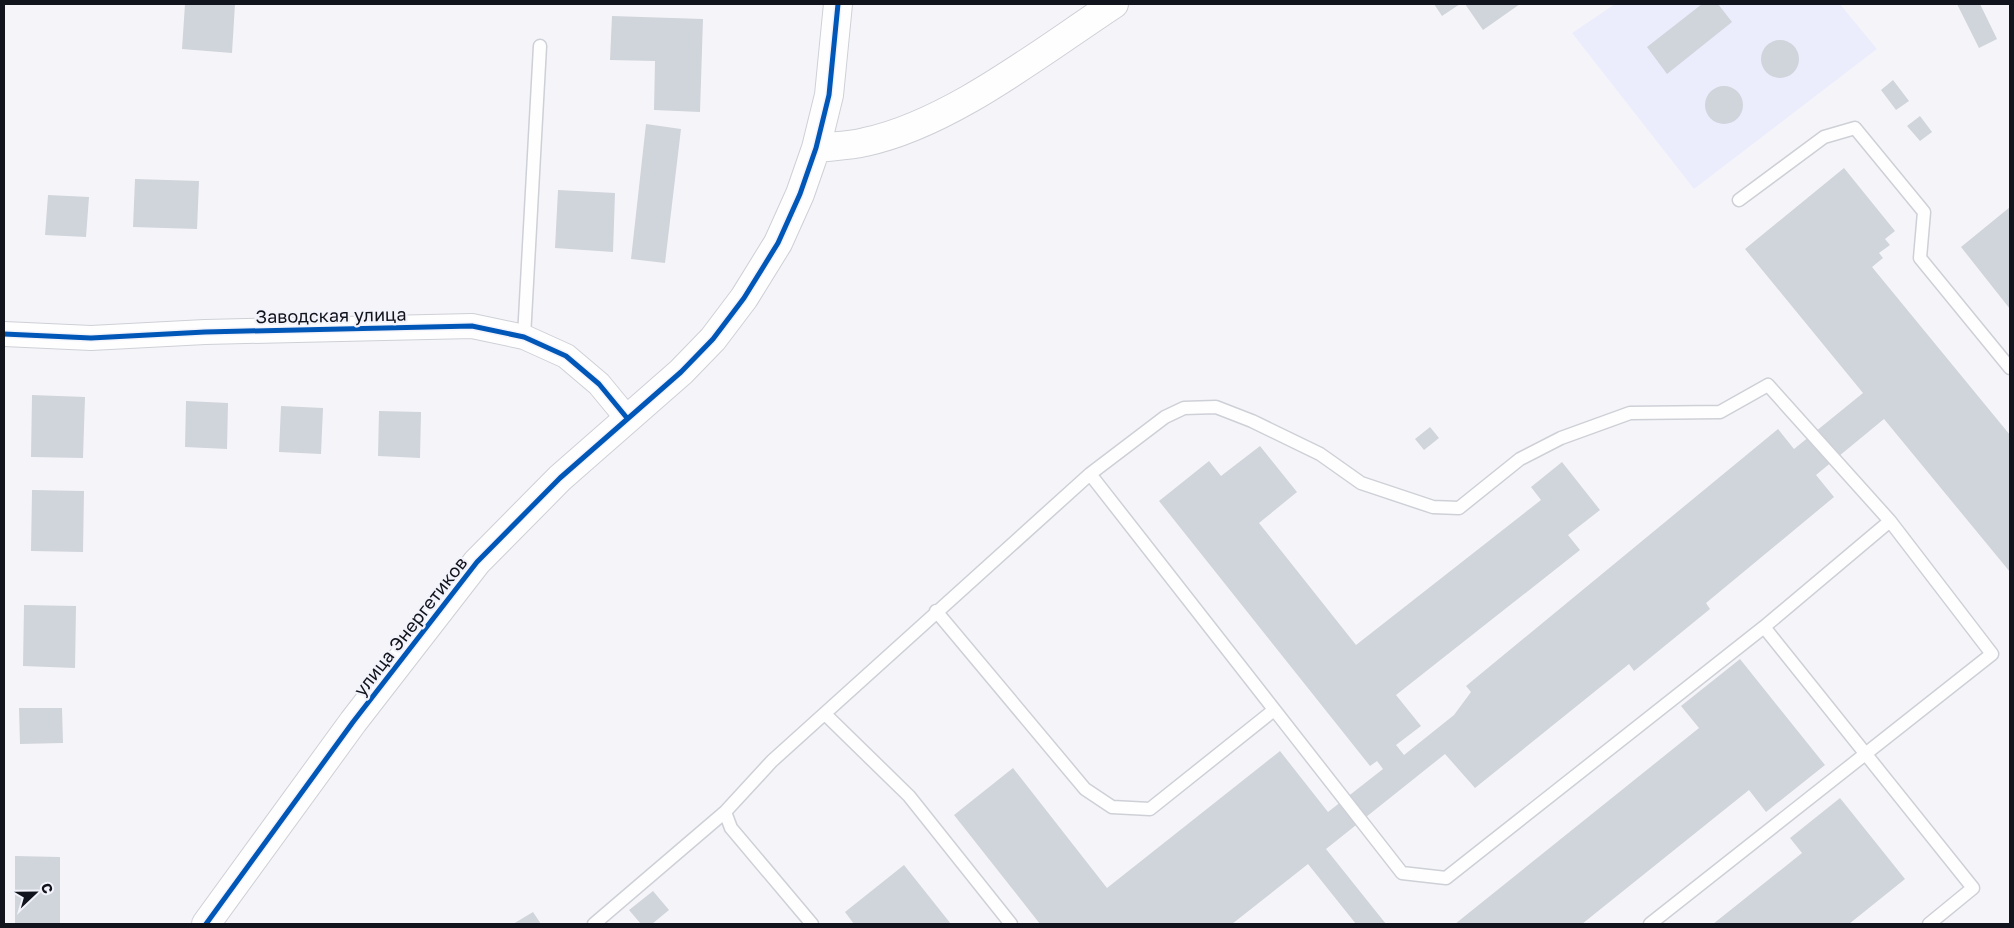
<svg xmlns="http://www.w3.org/2000/svg" width="2014" height="928" font-family="'Golos Text',sans-serif">
	<style>
		.built { fill: #ebedfc }
		.building { fill: #d0d4db }
		.lines { fill: none; stroke-linecap: round; stroke-linejoin: round }
		.service-casing { stroke: #ced0d7; stroke-width: 15 }
		.minor-casing { stroke: #ced0d7; stroke-width: 26 }
		.tertiary-casing { stroke: #ced0d7; stroke-width: 30 }
		.service { stroke: #fefefe; stroke-width: 12 }
		.minor { stroke: #fefefe; stroke-width: 24 }
		.tertiary { stroke: #fefefe; stroke-width: 28 }
		.cycleway-casing { stroke: #f3f4fb; stroke-width: 8 }
		.cycleway { stroke: #0057b8; stroke-width: 5 }
		.labels { text-anchor: middle; dominant-baseline: central; stroke-width: 4.5; stroke-linejoin: round; paint-order: stroke }
		.street-label { font-size: 18px; fill: #11131d; stroke: #f3f4fb }
	</style>
	<rect width="100%" height="100%" fill="#f5f5f9"/>
	<path class="built" d="M 1615,4 L 1840,4 L 1877,49 L 1694,189 L 1572,33 Z"/>
	<path class="building" d="M 185,4 L 235,4 L 232,53 L 182,49 Z
		M 1434,4 L 1460,4 L 1442,16 Z
		M 1465,4 L 1520,4 L 1483,30 Z
		M 1702,4 L 1718,4 L 1732,22 L 1667,74 L 1647,47 Z
		M 1957,4 L 1980,4 L 1997,39 L 1979,48 Z
		M 612,16 L 703,19 L 700,112 L 654,110 L 655,61 L 610,60 Z
		M1761 59a19 19 0 1 1 38 0a19 19 0 1 1-38 0Z
		M 1893,80 L 1909,101 L 1896,110 L 1881,90 Z
		M1705 105a19 19 0 1 1 38 0a19 19 0 1 1-38 0Z
		M 1920,116 L 1932,132 L 1920,141 L 1907,126 Z
		M 646,124 L 681,129 L 665,263 L 631,259 Z
		M 1844,168 L 1895,231 L 1885,239 L 1890,245 L 1879,253 L 1883,258 L 1872,267 L 2010,435 L 2010,572 L 1884,419 L 1816,475 L 1834,497 L 1706,603 L 1710,609 L 1634,671 L 1629,664 L 1475,788 L 1445,754 L 1326,849 L 1386,924 L 1356,924 L 1308,864 L 1232,924 L 1040,924 L 954,815 L 1013,768 L 1107,888 L 1280,751 L 1328,812 L 1383,769 L 1377,761 L 1370,766 L 1159,501 L 1209,461 L 1221,476 L 1260,446 L 1297,492 L 1259,523 L 1356,645 L 1541,500 L 1531,487 L 1562,462 L 1600,510 L 1568,535 L 1580,550 L 1396,695 L 1421,726 L 1396,745 L 1404,755 L 1454,715 L 1471,692 L 1466,686 L 1778,429 L 1794,449 L 1863,393 L 1745,249 Z
		M 135,179 L 199,181 L 197,229 L 133,227 Z
		M 558,190 L 615,193 L 613,252 L 555,248 Z
		M 48,195 L 89,197 L 86,237 L 45,235 Z
		M 2010,207 L 2010,309 L 1961,247 Z
		M 32,395 L 85,397 L 83,458 L 31,457 Z
		M 186,401 L 228,403 L 227,449 L 185,447 Z
		M 281,406 L 323,408 L 321,454 L 279,452 Z
		M 379,411 L 421,412 L 420,458 L 378,456 Z
		M 1430,427 L 1439,438 L 1424,450 L 1415,439 Z
		M 32,490 L 84,491 L 83,552 L 31,551 Z
		M 24,605 L 76,606 L 75,668 L 23,666 Z
		M 1740,659 L 1825,765 L 1766,812 L 1749,790 L 1582,924 L 1455,924 L 1699,728 L 1681,706 Z
		M 19,708 L 62,708 L 63,743 L 20,744 Z
		M 1840,798 L 1905,879 L 1849,924 L 1713,924 L 1802,853 L 1790,838 Z
		M 15,856 L 60,857 L 60,924 L 15,924 Z
		M 904,865 L 951,924 L 854,924 L 845,912 Z
		M 653,891 L 669,910 L 652,924 L 641,924 L 629,910 Z
		M 533,912 L 541,924 L 513,924 Z"/>
	<g class="lines">
		<g class="service-casing">
			<path id="service" d="M 1739,200 L 1824,137 L 1855,128 L 1924,212 L 1920,258 L 2010,368
				M 524,337 L 540,46
				M 1090,474 L 1402,873 L 1446,878 L 1764,627 L 1890,521
				M 936,611 L 1085,789 L 1112,807 L 1150,809 L 1274,710
				M 1764,627 L 1973,888 L 1929,924
				M 825,714 L 909,796 L 1011,924
				M 725,812 L 731,828 L 812,924
				M 594,924 L 725,812 L 772,761 L 1090,474 L 1165,417 L 1184,408 L 1216,407 L 1252,421 L 1320,454 L 1361,483 L 1433,507 L 1459,508 L 1520,459 L 1561,438 L 1630,413 L 1720,412 L 1768,385 L 1890,521 L 1992,654 L 1650,924"/>
		</g>
		<g class="minor-casing">
			<path id="minor" d="M 4,334 L 91,338 L 205,332 L 472,326 L 524,337 L 566,356 L 599,384 L 627,418"/>
		</g>
		<g class="tertiary-casing">
			<path id="tertiary" d="M 816,148 C 832,146 849,146 865,142 C 950,124 1041,52 1114,4
				M 206,924 L 353,722 L 477,562 L 560,478 L 681,372 L 713,339 L 744,298 L 778,243 L 800,194 L 816,148 L 829,95 L 838,4"/>
		</g>
		<use href="#service" class="service"/>
		<use href="#minor" class="minor"/>
		<use href="#tertiary" class="tertiary"/>
		<g class="cycleway-casing">
			<path id="cycleway" d="M 4,334 L 91,338 L 205,332 L 472,326 L 524,337 L 566,356 L 599,384 L 627,418
				M 206,924 L 353,722 L 477,562 L 560,478 L 681,372 L 713,339 L 744,298 L 778,243 L 800,194 L 816,148 L 829,95 L 838,4"/>
		</g>
		<use href="#cycleway" class="cycleway"/>
	</g>
	<g class="labels">
		<g class="street-label">
			<text transform="translate(331 315) rotate(-1)">Заводская улица</text>
			<text transform="translate(410 626) rotate(-52)">улица Энергетиков</text>
		</g>
	</g>
	<rect width="2014" height="928" fill="none" stroke="#11131d" stroke-width="10"/>
	<g transform="translate(35 893) rotate(68)" stroke="#f3f4fb" stroke-width="4" paint-order="stroke">
	<path d="M0-4L9 19L0 12L-9 19Z" fill="#11131d"/>
	<text y="-8" font-size="14" font-weight="bold" text-anchor="middle" fill="#11131d">С</text>
	</g>
</svg>
